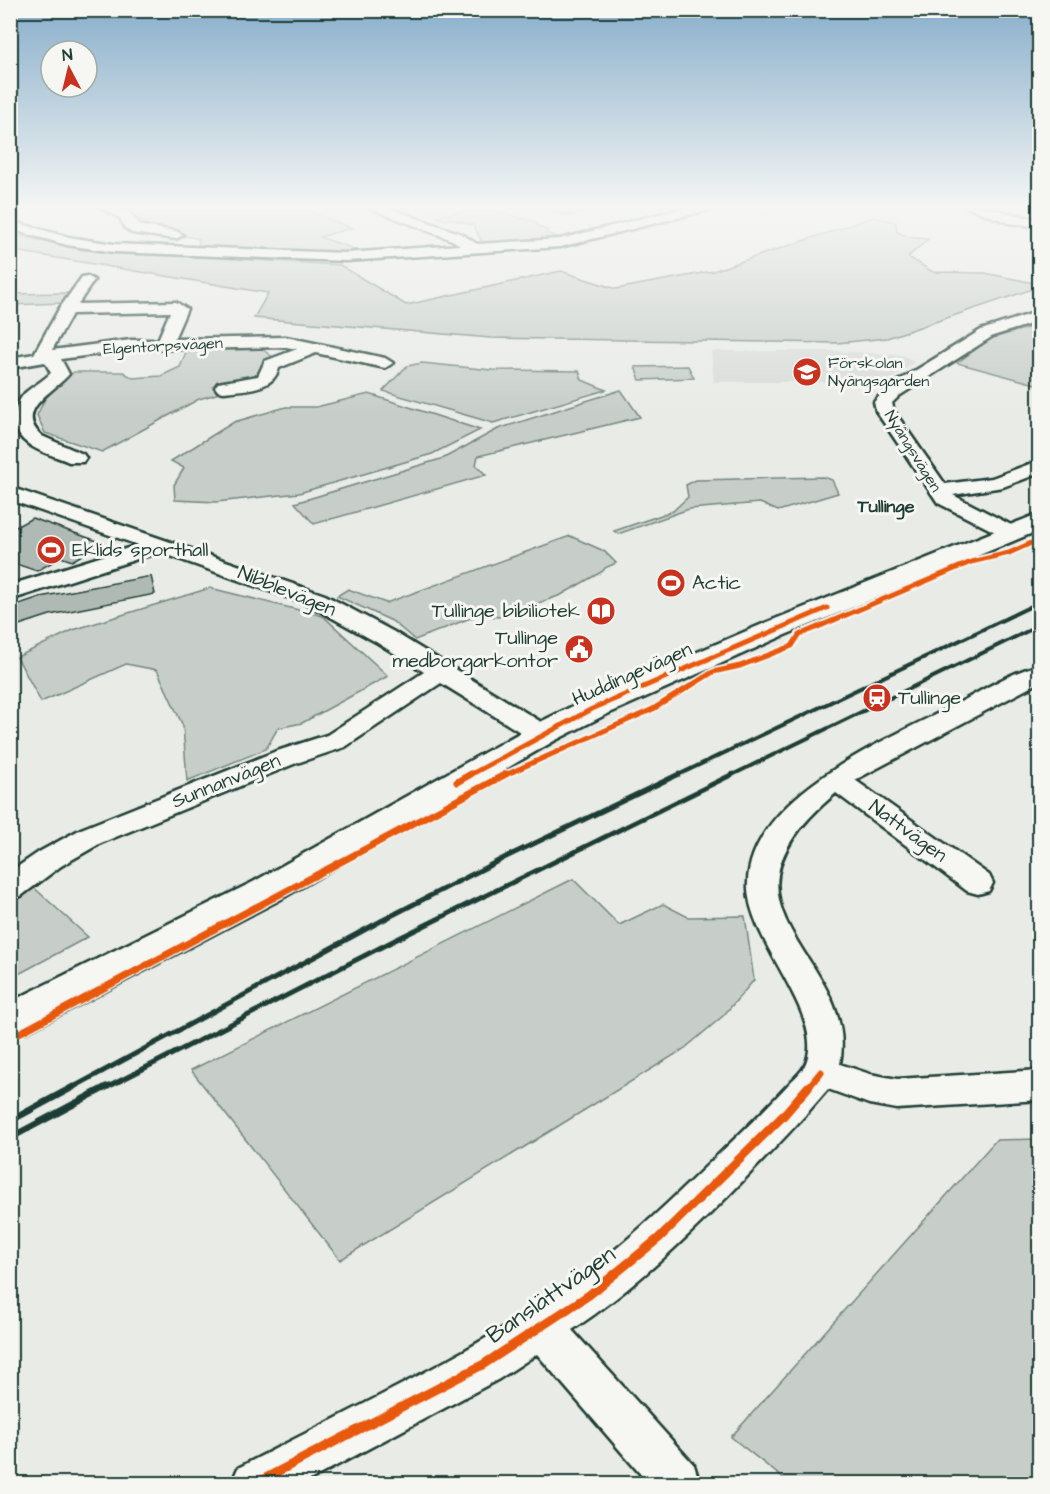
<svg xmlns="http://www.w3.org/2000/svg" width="1050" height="1494" font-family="'Architects Daughter',sans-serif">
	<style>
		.built { fill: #d8dcd8 }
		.green { fill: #c7cec9; stroke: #73867e; stroke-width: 1.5 }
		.building { fill: #b0bab5; stroke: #1f3d34; stroke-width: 1.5 }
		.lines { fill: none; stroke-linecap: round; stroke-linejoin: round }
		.minor-casing { stroke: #1f3d34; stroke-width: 5 }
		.major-casing { stroke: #1f3d34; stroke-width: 5 }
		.minor { fill: #f6f6f2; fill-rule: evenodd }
		.major { fill: #f6f6f2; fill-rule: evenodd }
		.rail-far2 { stroke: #1f3d34; stroke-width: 4 }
		.rail-far1 { stroke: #1f3d34; stroke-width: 5 }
		.rail { stroke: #1f3d34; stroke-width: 7 }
		.cycleway-far2-casing { stroke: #f6f6f2; stroke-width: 9 }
		.cycleway-far1-casing { stroke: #f6f6f2; stroke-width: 10 }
		.cycleway-casing { stroke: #f6f6f2; stroke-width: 13 }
		.cycleway-far2 { stroke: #e8590c; stroke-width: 5 }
		.cycleway-far1 { stroke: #e8590c; stroke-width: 7 }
		.cycleway { stroke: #e8590c; stroke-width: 9 }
		.labels { text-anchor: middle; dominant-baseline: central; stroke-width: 6; stroke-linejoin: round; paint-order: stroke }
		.far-street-label { font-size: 16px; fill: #1f3d34; stroke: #f6f6f2 }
		.far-poi-label { font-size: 16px; fill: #1f3d34; stroke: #f6f6f2; text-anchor: start }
		.far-quarter-label { font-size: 18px; font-weight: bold; fill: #1f3d34; stroke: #f6f6f2 }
		.poi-label { font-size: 20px; fill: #1f3d34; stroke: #f6f6f2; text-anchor: start }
		.street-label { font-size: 20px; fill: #1f3d34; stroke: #f6f6f2 }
		.near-street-label { font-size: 24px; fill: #1f3d34; stroke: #f6f6f2 }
	</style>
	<rect width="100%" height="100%" fill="#e9ebe7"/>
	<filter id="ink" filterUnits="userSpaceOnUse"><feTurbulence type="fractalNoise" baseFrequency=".0167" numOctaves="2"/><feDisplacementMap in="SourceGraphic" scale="12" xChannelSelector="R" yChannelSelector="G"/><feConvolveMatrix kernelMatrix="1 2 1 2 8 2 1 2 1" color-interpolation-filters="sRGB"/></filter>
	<g filter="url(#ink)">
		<path class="built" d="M 407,206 L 468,206 L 473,208 L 439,217 Z
			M 711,351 L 837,351 L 903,355 L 914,362 L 882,386 L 825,382 L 714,382 Z"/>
		<path class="green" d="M 112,206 L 300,208 L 352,228 L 320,237 L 366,253 L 198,248 L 199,239 L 156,229 Z
			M 529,206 L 616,206 L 569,216 Z
			M 481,207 L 535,222 L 538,226 L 548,231 L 546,233 L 557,237 L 575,236 L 554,240 L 483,244 L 473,225 L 451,219 L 445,220 L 437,217 Z
			M 874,217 L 896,222 L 897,232 L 909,237 L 928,239 L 908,257 L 933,272 L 985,273 L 1039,284 L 1039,287 L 887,338 L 837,343 L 491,338 L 254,318 L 268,293 L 15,251 L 11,243 L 11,234 L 83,250 L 340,265 L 406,305 L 561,271 L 616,289 L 713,271 Z
			M 68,293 L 63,303 L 11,305 L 11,294 Z
			M 1039,325 L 1039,385 L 957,363 L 992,338 Z
			M 258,346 L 274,358 L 261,365 L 261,373 L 227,391 L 199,399 L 102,452 L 45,433 L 37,415 L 48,393 L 74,372 L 123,372 L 133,378 L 161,376 L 180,367 L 188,347 Z
			M 422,363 L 492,370 L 579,371 L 582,380 L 606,390 L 493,423 L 383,391 L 407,366 Z
			M 688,366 L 694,378 L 640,380 L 635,367 Z
			M 621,390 L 640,417 L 478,456 L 476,465 L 486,475 L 314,524 L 295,503 L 444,458 L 498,429 Z
			M 369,394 L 480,430 L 432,454 L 299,493 L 216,502 L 175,500 L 174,485 L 184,468 L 171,461 L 234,422 L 286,407 L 316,407 Z
			M 824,477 L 832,480 L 838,493 L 778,511 L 760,503 L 689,509 L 618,534 L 614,531 L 673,511 L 688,497 L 686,485 L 696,480 Z
			M 570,536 L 604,551 L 616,563 L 605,568 L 603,571 L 561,595 L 499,617 L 478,615 L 415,640 L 392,621 L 337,596 L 348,589 L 386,603 Z
			M 210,588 L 323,616 L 388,676 L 302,723 L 278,728 L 266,749 L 187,781 L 183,726 L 157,670 L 126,664 L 41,702 L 17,657 L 73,630 Z
			M 573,879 L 619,925 L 663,904 L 688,917 L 745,916 L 754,980 L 723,1016 L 684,1049 L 340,1260 L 191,1070 Z
			M 30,884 L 88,937 L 11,978 L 11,899 Z
			M 1039,1139 L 1039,1483 L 789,1483 L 731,1437 L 996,1140 Z"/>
		<path class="building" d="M 32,518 L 103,543 L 72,561 L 61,557 L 37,571 L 10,562 L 10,530 Z
			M 151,576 L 155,594 L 50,615 L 10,628 L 10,607 L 40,597 Z"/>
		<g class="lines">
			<g class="minor-casing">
				<path id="minor" d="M 98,206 L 115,206 L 130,213 L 141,226 L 176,231 L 183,235 L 176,239 L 132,233 L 125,228 L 120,218 Z
					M 364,206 L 383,206 L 462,234 L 477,244 L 560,239 L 692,206 L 714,206 L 712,209 L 560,247 L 346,261 L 114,252 L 67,245 L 10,229 L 10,221 L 68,237 L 114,244 L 346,253 L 460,245 L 452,240 Z
					M 964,206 C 990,206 1014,216 1040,219 L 1040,227 L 1009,223 Z
					M 87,276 L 94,280 L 78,304 L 176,302 L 187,309 L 174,339 L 286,337 L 385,358 L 393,363 L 385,368 L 316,353 L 279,368 C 273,391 244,389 224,392 L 218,391 L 215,387 L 218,383 L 258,376 L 265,361 L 297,349 L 286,347 L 131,350 L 61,359 L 69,374 C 56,391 12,410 42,436 L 83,454 L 86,458 L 83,462 L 69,462 C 56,456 38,452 27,443 C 10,430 12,407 25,393 C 33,386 43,381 51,373 L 45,362 L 10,368 L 10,358 L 34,354 L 59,309 L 82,277 ZM 170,312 L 158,340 L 131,340 L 52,350 L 72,314 Z
					M 1040,311 L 1040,321 L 993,336 L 899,396 L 892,403 L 894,411 L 945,484 L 992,478 L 1040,460 L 1040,473 L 1003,487 L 953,495 L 1017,528 L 1020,533 L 1017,538 L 1009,539 L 938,503 L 876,411 L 874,402 L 887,388 L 981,330 Z
					M 10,487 L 325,595 L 394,632 L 551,728 L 555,734 L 551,740 L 542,742 L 533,740 L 441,683 L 345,747 L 294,764 L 101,843 L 61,866 L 21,896 L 10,899 L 10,872 L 39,852 L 81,829 L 274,752 L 327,735 L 424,672 L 376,642 L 309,605 L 159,552 L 10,600 L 10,585 L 138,545 L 10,500 Z
					M 1040,665 L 1040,682 L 855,780 L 989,875 L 993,883 L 989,891 L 978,894 L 967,891 L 836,793 C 692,912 861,955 840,1064 L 870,1074 L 897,1079 L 1040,1070 L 1040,1100 L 897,1109 L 869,1104 L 828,1089 C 797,1126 764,1159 731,1193 C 681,1243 631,1291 572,1330 L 694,1465 L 700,1484 L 649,1484 L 537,1354 L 499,1379 L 302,1484 L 231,1484 L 238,1468 C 351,1409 470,1356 574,1281 C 627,1244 672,1199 719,1154 C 742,1132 765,1110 787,1086 C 792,1080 800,1074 804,1067 C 830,1020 750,944 748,889 C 743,799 887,739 953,706 C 980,692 1010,672 1040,665 Z"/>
			</g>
			<g class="major-casing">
				<path id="major" d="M 1040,513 L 1040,530 L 785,635 L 603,716 L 554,741 L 279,900 L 25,1033 L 10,1037 L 10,1002 L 253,882 L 530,727 L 581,702 L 765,623 Z"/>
			</g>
			<use href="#minor" class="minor"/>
			<use href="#major" class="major"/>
			<path class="rail-far2" d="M 676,776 L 1040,602
				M 730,776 L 1040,625"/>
			<path class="rail-far1" d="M 70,1089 L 381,921 L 506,857 L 679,774
				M 104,1089 L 393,941 L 733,774"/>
			<path class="rail" d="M 10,1121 L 73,1087
				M 10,1138 L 106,1087"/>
			<g class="cycleway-far2-casing">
				<path id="cycleway-far2" d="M 468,776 L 592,709 L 827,608
					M 503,776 L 653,709 L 713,672 L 740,666 L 792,646 L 799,635 L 971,562 L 1009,553 L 1038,540 L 1040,536"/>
			</g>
			<g class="cycleway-far1-casing">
				<path id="cycleway-far1" d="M 457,782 L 471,774
					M 10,1038 L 506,774
					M 807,1089 L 821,1072"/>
			</g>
			<g class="cycleway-casing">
				<path id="cycleway" d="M 254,1484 L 484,1364 L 589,1295 L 659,1238 L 783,1116 L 808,1087"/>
			</g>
			<use href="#cycleway-far2" class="cycleway-far2"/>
			<use href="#cycleway-far1" class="cycleway-far1"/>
			<use href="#cycleway" class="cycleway"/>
		</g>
	</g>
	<linearGradient id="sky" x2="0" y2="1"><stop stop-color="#88aecb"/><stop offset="0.5" stop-color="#f5f6f4"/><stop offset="1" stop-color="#f5f6f4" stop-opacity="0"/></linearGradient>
	<rect width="1050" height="415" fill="url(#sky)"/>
	<defs>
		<g id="school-disc" transform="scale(1.5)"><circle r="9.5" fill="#c8321e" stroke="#f6f6f2"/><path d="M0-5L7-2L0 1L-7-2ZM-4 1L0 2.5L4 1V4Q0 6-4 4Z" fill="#fff"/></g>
		<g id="stadium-disc" transform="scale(1.5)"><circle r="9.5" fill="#c8321e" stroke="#f6f6f2"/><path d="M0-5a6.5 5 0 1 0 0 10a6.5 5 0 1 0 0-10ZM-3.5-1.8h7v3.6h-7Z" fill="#fff"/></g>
		<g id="library-disc" transform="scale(1.5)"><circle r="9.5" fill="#c8321e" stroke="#f6f6f2"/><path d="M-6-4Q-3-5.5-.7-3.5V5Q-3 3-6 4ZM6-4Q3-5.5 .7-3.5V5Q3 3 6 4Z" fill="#fff"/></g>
		<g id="civic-disc" transform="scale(1.5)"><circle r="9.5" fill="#c8321e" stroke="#f6f6f2"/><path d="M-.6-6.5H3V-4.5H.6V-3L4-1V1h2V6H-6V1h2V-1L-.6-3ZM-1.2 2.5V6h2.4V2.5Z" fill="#fff"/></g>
		<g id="station-disc" transform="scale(1.5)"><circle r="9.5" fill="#c8321e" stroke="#f6f6f2"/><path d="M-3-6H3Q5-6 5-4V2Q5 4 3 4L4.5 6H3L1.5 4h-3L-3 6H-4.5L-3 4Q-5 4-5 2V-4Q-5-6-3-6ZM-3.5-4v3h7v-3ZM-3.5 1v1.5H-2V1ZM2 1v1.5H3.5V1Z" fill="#fff"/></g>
	</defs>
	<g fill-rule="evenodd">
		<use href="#school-disc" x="807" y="372"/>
		<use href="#stadium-disc" x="51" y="550"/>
		<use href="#stadium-disc" x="671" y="583"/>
		<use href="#library-disc" x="601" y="611"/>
		<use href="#civic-disc" x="579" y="649"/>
		<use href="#station-disc" x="877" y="698"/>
	</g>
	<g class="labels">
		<g class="far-street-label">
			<text transform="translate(163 346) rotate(-3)">Elgentorpsvägen</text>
			<text transform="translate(913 451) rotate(58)">Nyängsvägen</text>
		</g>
		<g class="far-poi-label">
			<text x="828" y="363">Förskolan<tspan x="828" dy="18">Nyängsgården</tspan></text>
		</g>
		<g class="far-quarter-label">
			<text x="886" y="506">Tullinge</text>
		</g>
		<g class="poi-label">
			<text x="72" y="550">Eklids sporthall</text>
			<text x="692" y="583">Actic</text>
			<text x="580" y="611" text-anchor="end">Tullinge bibiliotek</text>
			<text x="558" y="638" text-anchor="end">Tullinge<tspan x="558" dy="23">medborgarkontor</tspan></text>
			<text x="898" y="698">Tullinge</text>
		</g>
		<g class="street-label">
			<text transform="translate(287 591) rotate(22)">Nibblevägen</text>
			<text transform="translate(632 674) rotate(-24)">Huddingevägen</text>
			<text transform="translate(226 781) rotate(-22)">Sunnanvägen</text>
			<text transform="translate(908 831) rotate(36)">Nattvägen</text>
		</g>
		<g class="near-street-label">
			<text transform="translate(551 1295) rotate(-35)">Banslättvägen</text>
		</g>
	</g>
	<rect width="1050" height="1494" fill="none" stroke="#f6f6f2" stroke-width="36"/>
	<rect x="18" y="18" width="1014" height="1458" fill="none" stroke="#1f3d34" stroke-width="2" filter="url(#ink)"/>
	<g transform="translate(69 69) rotate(353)"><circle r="28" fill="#f6f6f2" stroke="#a0aca6" stroke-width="1.5"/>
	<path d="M0-4.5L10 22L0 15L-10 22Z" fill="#c8321e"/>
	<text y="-9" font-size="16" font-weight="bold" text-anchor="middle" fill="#1f3d34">N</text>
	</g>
</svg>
